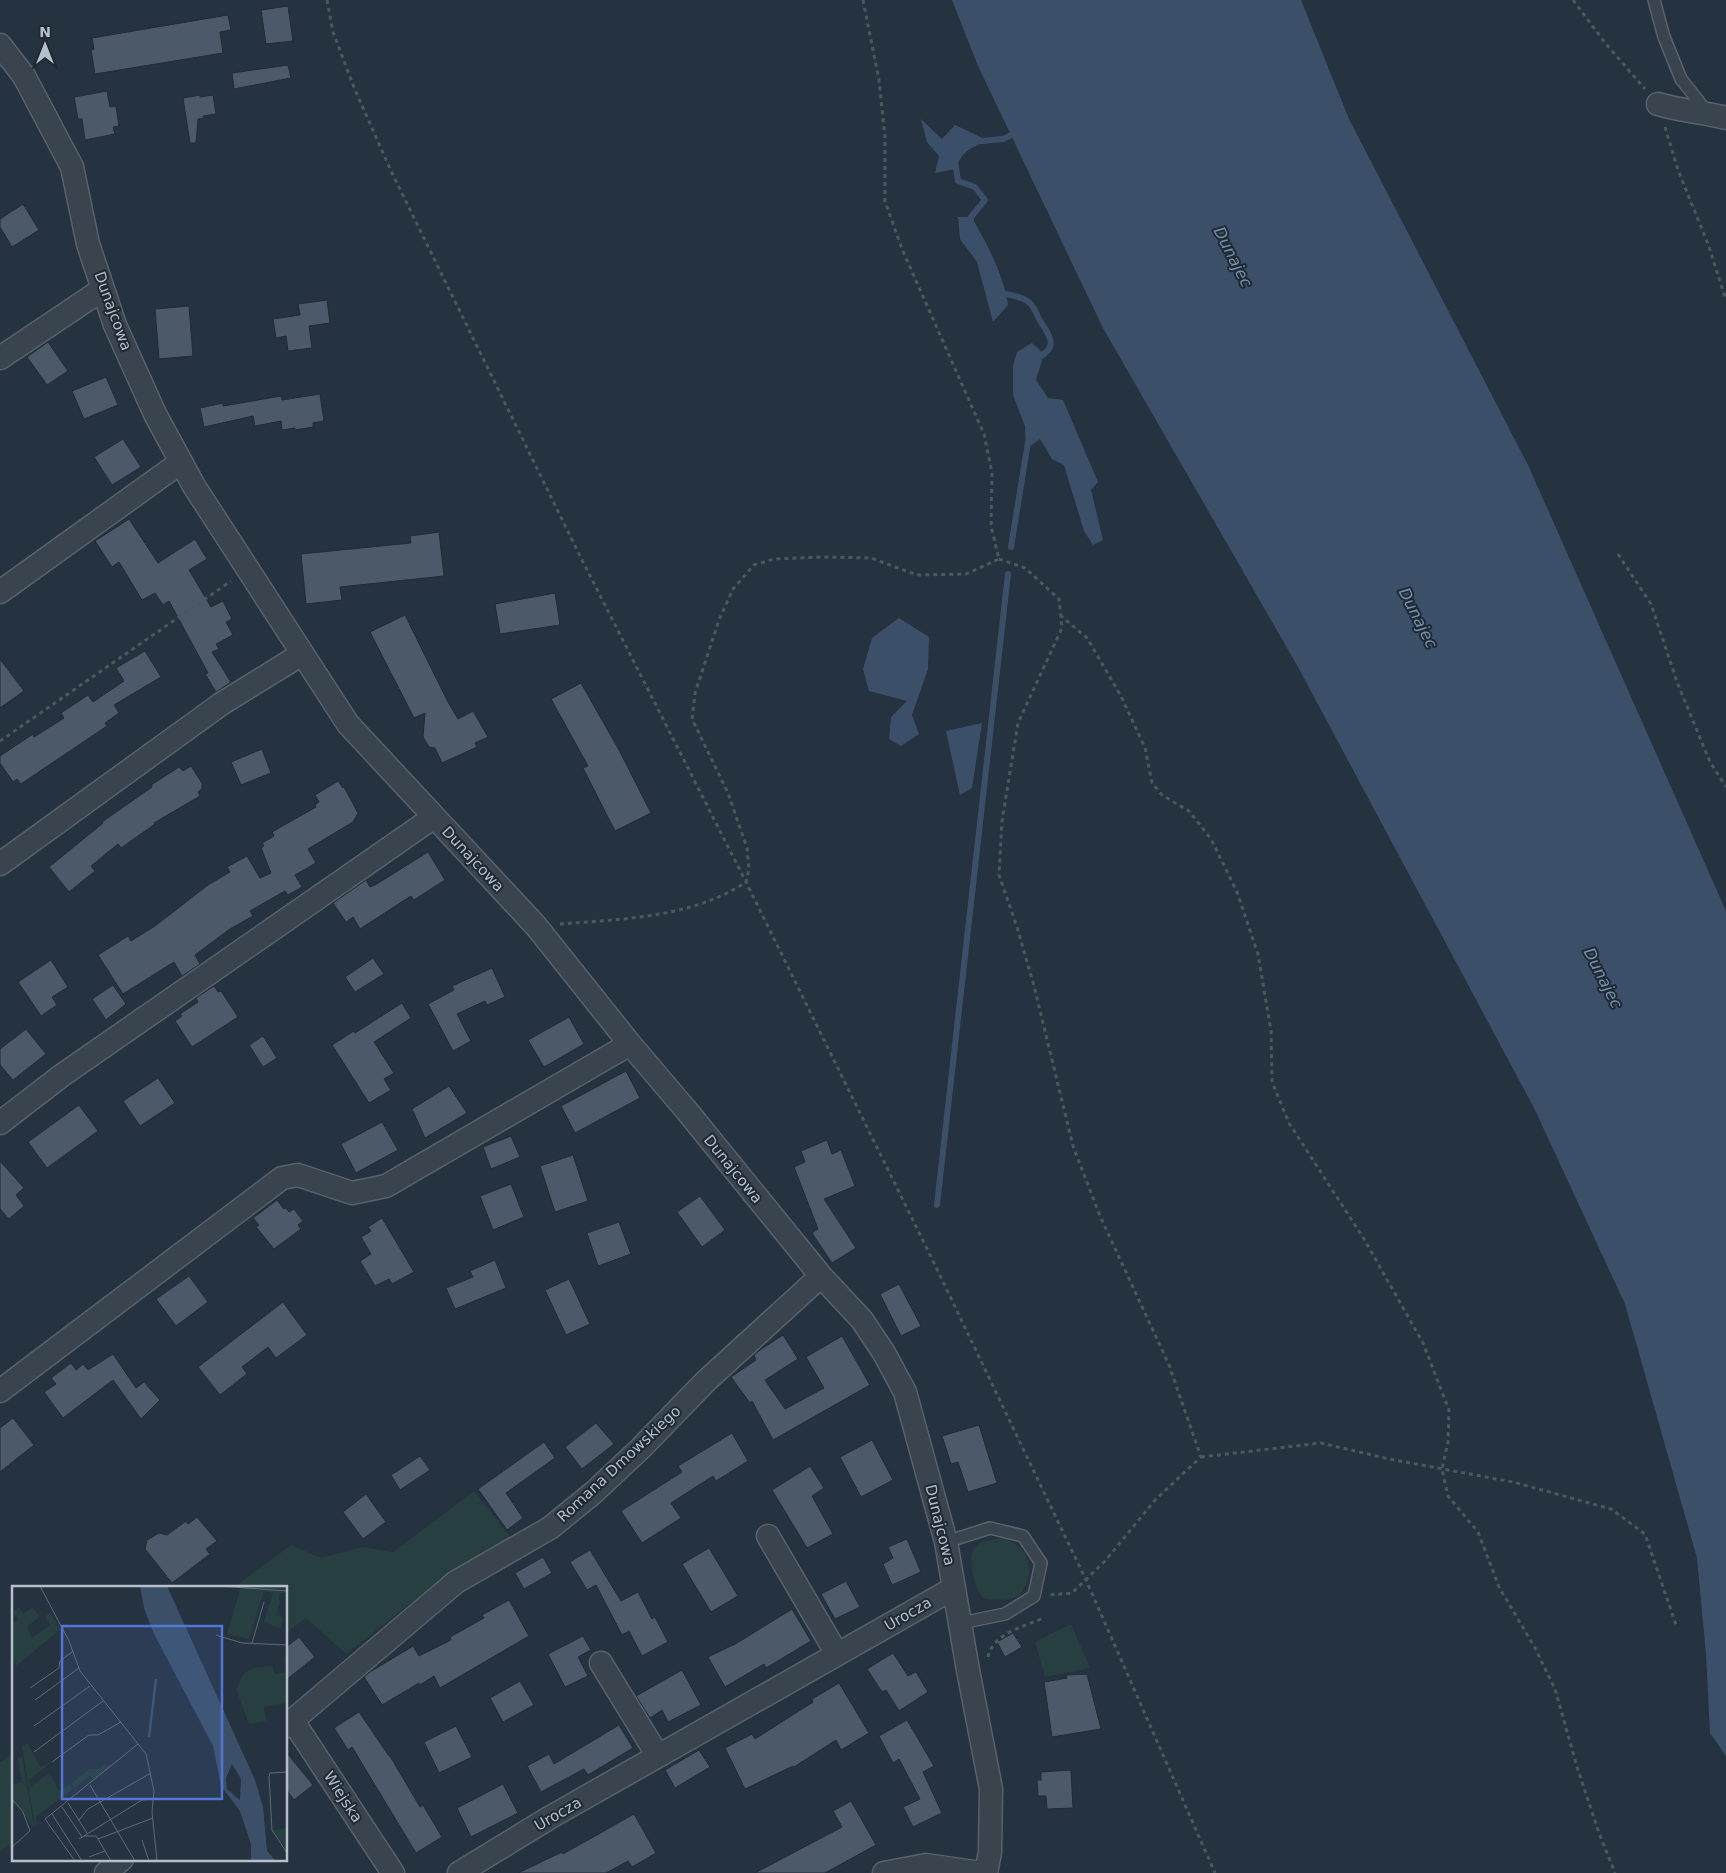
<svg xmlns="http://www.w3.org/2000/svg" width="1726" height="1873" font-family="'DejaVu Sans',sans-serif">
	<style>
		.green { fill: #273f40 }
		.water { fill: #3b5068 }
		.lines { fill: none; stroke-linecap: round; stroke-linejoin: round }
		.stream { stroke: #3b5068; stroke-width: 6 }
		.building { fill: #4c5968; stroke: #202b36 }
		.lane-casing { stroke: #57626d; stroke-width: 14 }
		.street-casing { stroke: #57626d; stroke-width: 25 }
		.path { stroke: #465b5d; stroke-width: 3; stroke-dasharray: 4 4; stroke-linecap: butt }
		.lane { stroke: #39444f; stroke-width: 11 }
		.street { stroke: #39444f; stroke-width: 22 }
		.labels { text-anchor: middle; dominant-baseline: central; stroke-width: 4; stroke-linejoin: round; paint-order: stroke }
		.street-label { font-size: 15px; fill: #b6bfca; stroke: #1e2934 }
		.water-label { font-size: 16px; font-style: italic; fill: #7791ac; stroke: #1e2934 }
		.inset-river { fill: none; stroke: #3b5068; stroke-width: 2.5 }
		.inset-road { fill: none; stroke: #5f6a77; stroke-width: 1 }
		.view { fill: #5376d3; fill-opacity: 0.15; stroke: #5376d3; stroke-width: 2.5 }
		.inset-edge { fill: none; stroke: #b6bfca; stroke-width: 2.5 }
	</style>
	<rect width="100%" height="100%" fill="#25323f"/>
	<path class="green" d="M 474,1491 L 512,1539 L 444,1577 L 346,1654 L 306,1618 L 286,1633 L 286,1587 L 234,1587 L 291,1545 L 321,1558 L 363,1547 L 393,1552 Z
		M 999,1538 C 1004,1539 1010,1540 1014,1543 C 1030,1552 1034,1575 1023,1590 C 1022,1592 1021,1594 1018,1596 C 1012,1600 991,1601 984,1598 C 975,1593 968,1560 973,1551 C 978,1541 989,1540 999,1538 Z
		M 1071,1624 L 1090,1668 L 1045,1677 L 1035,1642 Z
		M 14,1752 L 14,1841 L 0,1852 L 0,1762 Z"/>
	<path class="water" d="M 952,0 L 1301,0 L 1349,119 L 1528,465 L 1726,911 L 1726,1756 L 1710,1733 L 1706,1654 L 1697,1558 L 1625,1304 L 1534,1108 L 1298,667 L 1103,328 L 978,66 Z
		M 921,119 L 942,139 L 955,125 L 989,141 C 969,148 964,150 955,169 L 935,173 L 939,156 L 927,142 Z
		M 958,217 L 971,217 C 986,240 1005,279 1008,305 L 993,322 L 977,262 L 960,239 Z
		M 1032,343 L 1044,354 L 1036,380 L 1048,398 L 1063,400 L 1098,482 L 1091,490 L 1103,540 L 1093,545 L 1084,531 L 1064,465 L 1052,459 L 1040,439 L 1026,449 L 1025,426 L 1013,395 L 1013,366 L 1017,352 Z
		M 899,618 L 929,637 L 928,669 L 912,715 L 919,734 L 901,746 L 889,739 L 891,717 L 907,701 L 869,691 L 863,669 L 872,638 Z
		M 982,723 L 972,788 L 960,795 L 946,731 Z"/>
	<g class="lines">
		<path class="stream" d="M 982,141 L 1003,139 L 1018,132
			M 955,161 L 958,181 L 975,187 L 985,200 L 971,217 L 971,224
			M 999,293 C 1007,294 1022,297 1029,302 C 1033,306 1037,314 1039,319 C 1049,335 1060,346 1038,358
			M 1011,547 L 1028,442
			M 937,1205 L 1008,574"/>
	</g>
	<path class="building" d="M 288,6 L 293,41 L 266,44 L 261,10 Z
		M 228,15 L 231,30 L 220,32 L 223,53 L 95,74 L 91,50 L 94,49 L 92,38 Z
		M 288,65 L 291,78 L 234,89 L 232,73 Z
		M 107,91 L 110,107 L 116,106 L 119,126 L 113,127 L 115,134 L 85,140 L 82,119 L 78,119 L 74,97 Z
		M 200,95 L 200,97 L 213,95 L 216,114 L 203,116 L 204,118 L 198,119 L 196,143 L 190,143 L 183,98 Z
		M 23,204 L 39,230 L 12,247 L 0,227 L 0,219 Z
		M 327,300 L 330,323 L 309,326 L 312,348 L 288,351 L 286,336 L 276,338 L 273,319 L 300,315 L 298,304 Z
		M 189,306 L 193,356 L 159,359 L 155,309 Z
		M 48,342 L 68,371 L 47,385 L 27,357 Z
		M 106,377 L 118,405 L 84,419 L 72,391 Z
		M 320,394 L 324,421 L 313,423 L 313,427 L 295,430 L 295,428 L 282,430 L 281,421 L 255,426 L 253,416 L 204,427 L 200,408 L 223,403 L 223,406 L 281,396 L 282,400 Z
		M 123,439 L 141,467 L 112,485 L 94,457 Z
		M 129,519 L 158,563 L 195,539 L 207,559 L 189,570 L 211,607 L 223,601 L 232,619 L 226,622 L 233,635 L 216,644 L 219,649 L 212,652 L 231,682 L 216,692 L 205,674 L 208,673 L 169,601 L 163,605 L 155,593 L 142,600 L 119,562 L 112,567 L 95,541 Z
		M 439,532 L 444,576 L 340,587 L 342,600 L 306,604 L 301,554 L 411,543 L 410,536 Z
		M 555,593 L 560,625 L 500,634 L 495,604 Z
		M 405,615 L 448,702 L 458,719 L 473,711 L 488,737 L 475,743 L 477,747 L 442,763 L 435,748 L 429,747 L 423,737 L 425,713 L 414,718 L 370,632 Z
		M 145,651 L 161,677 L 114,705 L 119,713 L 105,723 L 107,726 L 21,784 L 17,779 L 13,782 L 0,763 L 0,756 L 33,734 L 34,737 L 64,718 L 61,713 L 88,695 L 93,702 L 124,681 L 116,668 Z
		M 0,659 L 24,691 L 0,708 Z
		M 581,683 L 619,750 L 651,813 L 615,831 L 583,768 L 588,766 L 551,699 Z
		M 262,749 L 271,773 L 241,785 L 231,762 Z
		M 191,766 L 202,783 L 202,789 L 198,792 L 200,796 L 154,823 L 155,824 L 121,848 L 118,844 L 91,866 L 95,871 L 69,892 L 49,867 L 103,823 L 102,822 L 152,787 L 151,785 L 179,767 L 183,771 Z
		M 338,781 L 343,788 L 344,787 L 358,813 L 353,822 L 308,849 L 316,863 L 295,875 L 302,887 L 288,895 L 285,891 L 250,911 L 253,916 L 230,929 L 195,955 L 200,964 L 182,976 L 174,962 L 123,994 L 98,955 L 128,936 L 131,941 L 155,926 L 208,885 L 230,872 L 227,867 L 247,856 L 260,878 L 271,873 L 261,848 L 264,846 L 262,843 L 274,836 L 272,832 L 316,807 L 315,805 L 319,802 L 315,795 Z
		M 428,852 L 445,880 L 414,900 L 411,896 L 360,929 L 353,917 L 346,922 L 333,903 L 366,880 L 370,887 L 375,885 Z
		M 373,958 L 384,974 L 355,992 L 345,977 Z
		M 51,960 L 68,987 L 52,997 L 57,1005 L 41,1016 L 18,982 Z
		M 492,968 L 505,997 L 487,1005 L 485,1001 L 457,1014 L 471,1041 L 453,1051 L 428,1004 L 454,990 L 452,986 Z
		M 113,985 L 126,1004 L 106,1020 L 92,999 Z
		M 214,986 L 218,992 L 221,991 L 238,1017 L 192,1047 L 175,1021 L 182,1016 L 180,1014 L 198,1002 L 196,998 Z
		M 402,1003 L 411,1018 L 374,1042 L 394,1073 L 384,1079 L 391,1090 L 369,1103 L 332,1045 L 354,1031 L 355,1033 Z
		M 569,1017 L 584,1044 L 544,1067 L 528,1040 Z
		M 26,1029 L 46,1054 L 13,1080 L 0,1065 L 0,1049 Z
		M 263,1036 L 277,1058 L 263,1067 L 249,1045 Z
		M 626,1071 L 640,1098 L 575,1133 L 561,1106 Z
		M 158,1078 L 175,1103 L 140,1126 L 123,1101 Z
		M 449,1086 L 467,1113 L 425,1138 L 412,1109 Z
		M 79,1105 L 98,1131 L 47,1168 L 28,1142 Z
		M 382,1122 L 398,1150 L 356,1173 L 341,1144 Z
		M 511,1136 L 520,1157 L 491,1169 L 483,1147 Z
		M 827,1140 L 832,1154 L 841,1150 L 855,1186 L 824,1199 L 856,1248 L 832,1263 L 812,1233 L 818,1229 L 794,1167 L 805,1162 L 801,1151 Z
		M 573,1155 L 588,1201 L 555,1212 L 540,1166 Z
		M 0,1161 L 24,1188 L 16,1195 L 24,1206 L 9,1219 L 0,1209 Z
		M 511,1184 L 524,1217 L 493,1230 L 480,1196 Z
		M 700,1196 L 725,1230 L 702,1247 L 677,1212 Z
		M 277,1200 L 284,1209 L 286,1208 L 289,1212 L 294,1209 L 303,1221 L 298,1225 L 301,1229 L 274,1249 L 256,1227 L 259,1225 L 253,1218 Z
		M 382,1218 L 414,1272 L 392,1284 L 389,1279 L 375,1286 L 360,1261 L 371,1254 L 361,1237 L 371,1231 L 368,1227 Z
		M 619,1222 L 631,1254 L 598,1266 L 587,1233 Z
		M 495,1260 L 506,1288 L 455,1309 L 446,1288 L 473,1277 L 470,1271 Z
		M 189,1276 L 208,1302 L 176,1326 L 156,1299 Z
		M 569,1279 L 590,1324 L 566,1335 L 545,1290 Z
		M 899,1284 L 921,1326 L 901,1336 L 880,1294 Z
		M 283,1302 L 307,1335 L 276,1358 L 268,1347 L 242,1367 L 247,1374 L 220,1395 L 198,1367 Z
		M 783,1335 L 798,1359 L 765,1380 L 785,1409 L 824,1388 L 806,1357 L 842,1336 L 870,1385 L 773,1440 L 752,1401 L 750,1403 L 731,1377 L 756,1360 L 754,1355 L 760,1350 Z
		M 113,1354 L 136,1388 L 144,1382 L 160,1400 L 141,1419 L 113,1380 L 63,1418 L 44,1392 L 56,1384 L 51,1378 L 71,1363 L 76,1370 L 83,1364 L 88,1370 Z
		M 13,1418 L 34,1445 L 0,1472 L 0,1428 Z
		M 596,1423 L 614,1444 L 582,1469 L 565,1447 Z
		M 979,1425 L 997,1483 L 968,1492 L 958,1462 L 951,1464 L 942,1436 Z
		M 732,1433 L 748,1461 L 716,1481 L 713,1476 L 671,1503 L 681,1518 L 642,1543 L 621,1511 L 682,1472 L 678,1466 Z
		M 872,1440 L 893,1480 L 861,1497 L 840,1457 Z
		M 544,1442 L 555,1458 L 506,1493 L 523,1518 L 507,1530 L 478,1489 Z
		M 420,1456 L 430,1470 L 400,1490 L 391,1475 Z
		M 810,1466 L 824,1488 L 812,1496 L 833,1534 L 807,1548 L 772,1490 Z
		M 366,1494 L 386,1522 L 363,1539 L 343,1512 Z
		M 197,1517 L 217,1541 L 206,1549 L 210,1554 L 172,1583 L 145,1549 L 147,1540 L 159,1533 L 167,1535 L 186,1521 L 188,1524 Z
		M 907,1539 L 921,1572 L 892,1585 L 883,1564 L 893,1558 L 888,1547 Z
		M 709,1548 L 738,1596 L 711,1612 L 682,1564 Z
		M 590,1550 L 621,1601 L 638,1592 L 652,1619 L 655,1617 L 668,1642 L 642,1656 L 629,1631 L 622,1635 L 596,1585 L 587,1590 L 570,1562 Z
		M 543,1557 L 552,1573 L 524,1589 L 515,1573 Z
		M 846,1581 L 860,1607 L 835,1619 L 821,1594 Z
		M 509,1600 L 529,1636 L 440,1688 L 434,1676 L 420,1685 L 419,1683 L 382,1705 L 364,1677 L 370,1672 L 413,1646 L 419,1656 L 451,1640 L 450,1637 L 484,1618 L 482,1615 Z
		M 792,1609 L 811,1641 L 766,1668 L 764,1664 L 725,1687 L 708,1657 L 737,1643 Z
		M 1013,1633 L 1022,1647 L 1005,1657 L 997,1642 Z
		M 583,1636 L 591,1650 L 578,1657 L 588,1676 L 565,1687 L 548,1654 Z
		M 299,1637 L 315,1657 L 286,1680 L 286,1647 Z
		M 893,1653 L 908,1676 L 916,1672 L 928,1692 L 899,1711 L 886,1690 L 882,1692 L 867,1669 Z
		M 682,1670 L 701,1705 L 668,1722 L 662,1710 L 650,1718 L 636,1696 Z
		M 1087,1674 L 1101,1729 L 1052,1737 L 1044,1682 L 1067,1678 L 1066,1675 Z
		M 520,1681 L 534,1705 L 503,1722 L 490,1698 Z
		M 839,1683 L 869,1733 L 841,1750 L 836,1740 L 794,1767 L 793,1766 L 745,1789 L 725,1748 L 752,1734 L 755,1739 L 813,1702 L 812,1699 Z
		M 359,1712 L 389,1756 L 390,1756 L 420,1807 L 423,1805 L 442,1837 L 416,1853 L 352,1747 L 348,1750 L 334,1728 Z
		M 907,1720 L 934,1766 L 923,1772 L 942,1813 L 913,1827 L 903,1807 L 920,1799 L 899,1759 L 893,1763 L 879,1736 Z
		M 619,1725 L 633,1748 L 588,1775 L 584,1769 L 541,1792 L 527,1766 L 549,1754 L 554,1764 Z
		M 456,1726 L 472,1757 L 439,1773 L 424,1742 Z
		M 699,1750 L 710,1767 L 675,1788 L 665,1770 Z
		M 286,1752 L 313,1785 L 294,1800 L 286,1789 Z
		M 1071,1770 L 1073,1808 L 1047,1809 L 1046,1796 L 1038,1796 L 1037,1780 L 1041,1780 L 1041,1772 Z
		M 503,1784 L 518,1813 L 471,1837 L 457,1808 Z
		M 851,1801 L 876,1845 L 825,1873 L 755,1873 L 842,1827 L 833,1811 Z
		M 634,1814 L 656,1853 L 632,1867 L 628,1861 L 606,1873 L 518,1873 L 562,1852 L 563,1854 Z"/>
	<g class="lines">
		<g class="lane-casing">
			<path id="lane" d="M 1654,0 L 1664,37 L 1681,79 L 1707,112
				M 946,1542 L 990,1528 L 1023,1536 L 1041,1563 L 1034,1596 L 1005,1614 L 961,1623"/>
		</g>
		<g class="street-casing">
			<path id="street" d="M 0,45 L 24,76 L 72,167 L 88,244 L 115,325 L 155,414 L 194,486 L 348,724 L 536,926 L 630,1044 L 687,1111 L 821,1276 L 862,1320 L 884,1353 L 905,1392 L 946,1542 L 968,1670 L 991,1789 L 990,1852 L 986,1873
				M 1658,104 C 1681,111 1704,112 1726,118
				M 0,358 L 103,289
				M 0,592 L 181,462
				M 0,864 L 221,704 L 302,654
				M 0,1123 L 61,1076 L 434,817
				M 0,1391 L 282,1178 L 298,1175 L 352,1193 L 386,1186 L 630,1044
				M 768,1536 L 837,1654
				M 601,1663 L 658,1756
				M 293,1721 L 393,1873
				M 286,1726 L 456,1582 L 550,1528 L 593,1493 L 641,1448 L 706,1381 L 821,1276
				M 106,1873 L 122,1859
				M 459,1873 L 549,1818 L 954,1588
				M 884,1873 L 926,1865 L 981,1873"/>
		</g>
		<path class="path" d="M 327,0 L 333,32 L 355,90 L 392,173 L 581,558 L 746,882 L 935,1265 L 1086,1580 L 1215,1873
			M 1573,0 L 1606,44 L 1645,89
			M 1665,127 L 1678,170 L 1708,244 L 1726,300
			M 1618,554 L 1651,604 L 1677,682 L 1710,762 L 1726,787
			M 999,559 L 1025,568 L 1059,599 L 1062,628 L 1018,723 L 1002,821 L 999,875 L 1017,927 L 1034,986 L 1073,1146 L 1100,1216 L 1169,1365 L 1201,1457 L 1156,1499 L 1105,1561 L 1072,1593 L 1049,1595
			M 1060,615 L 1087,638 L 1121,696 L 1145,748 L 1152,783 L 1162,795 L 1189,811 L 1211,839 L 1237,892 L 1258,954 L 1271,1031 L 1272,1082 L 1289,1123 L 1364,1239 L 1423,1343 L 1449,1410 L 1448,1442 L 1442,1469 L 1448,1496 L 1478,1532 L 1499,1587 L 1535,1648 L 1555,1689 L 1577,1767 L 1599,1833 L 1615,1873
			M 0,741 L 231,581
			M 560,924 C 623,919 692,918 746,882 L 749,869 L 747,848 L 728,793 L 692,719 L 695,693 L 719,620 L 733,589 L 754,565 L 774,559 L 823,557 L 871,558 L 917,575 L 966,574 L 999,559 L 991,526 L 992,473 L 984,434 L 902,249 L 885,201 L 885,137 L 879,80 L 863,0
			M 1201,1457 L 1321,1443 L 1389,1459 L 1513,1482 L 1611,1509 L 1645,1534 L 1676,1625
			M 988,1657 C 993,1633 1025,1626 1044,1618"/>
		<use href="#lane" class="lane"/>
		<use href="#street" class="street"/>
	</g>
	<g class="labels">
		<g class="street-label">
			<text transform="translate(113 311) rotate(70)">Dunajcowa</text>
			<text transform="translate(473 859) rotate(47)">Dunajcowa</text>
			<text transform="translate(733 1169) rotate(51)">Dunajcowa</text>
			<text transform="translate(619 1464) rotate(-43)">Romana Dmowskiego</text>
			<text transform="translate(940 1525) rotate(76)">Dunajcowa</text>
			<text transform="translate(908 1614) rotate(-30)">Urocza</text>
			<text transform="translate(343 1797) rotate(57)">Wiejska</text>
			<text transform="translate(558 1814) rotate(-30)">Urocza</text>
		</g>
		<g class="water-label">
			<text transform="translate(1233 257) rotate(63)">Dunajec</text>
			<text transform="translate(1418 618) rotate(63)">Dunajec</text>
			<text transform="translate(1603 978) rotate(63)">Dunajec</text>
		</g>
	</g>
	<g transform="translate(12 1586)">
		<rect width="275" height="275" fill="#25323f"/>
		<path d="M 229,0 L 275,0 L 275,7 L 268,7 L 266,13 L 268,16 L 264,29 L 271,31 L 269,43 L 252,36 L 261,7 L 252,5 L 237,53 L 215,48 ZM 7,21 L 11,28 L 20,21 L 28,30 L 15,41 L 20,52 L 38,39 L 33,31 L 38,26 L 49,43 L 4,80 L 0,73 L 0,37 L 6,33 L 0,26 ZM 275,71 L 275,117 L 252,121 L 254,135 L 237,138 L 224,103 L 232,87 L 243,81 L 261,80 L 262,88 L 274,86 L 272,72 ZM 16,157 L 28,181 L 41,175 L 17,194 L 18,201 L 37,187 L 47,205 L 57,198 L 61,203 L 24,231 L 24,237 L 27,236 L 23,240 L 10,160 ZM 10,171 L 22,240 L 21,241 L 0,211 L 0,199 L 10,196 L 5,172 ZM 94,178 L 98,182 L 82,193 L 78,190 L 64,201 L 67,206 L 59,197 L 77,183 L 87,183 ZM 275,242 L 275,265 L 261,244 Z" fill="#273f40"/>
		<path d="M 128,0 L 155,0 L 243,194 L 251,221 L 255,265 L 264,275 L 239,275 L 239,258 L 228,225 L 209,200 L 201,160 L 141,46 L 132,22 ZM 220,178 L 229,193 L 228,214 L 215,203 L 214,192 Z" fill="#3b5068" fill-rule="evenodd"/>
		<path class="inset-river" d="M 137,151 L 144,93"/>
		<path class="inset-road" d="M 28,0 L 57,55 L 68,85 L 134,168 L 142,205 L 140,226 L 145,275M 208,0 L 275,5M 204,49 L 230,57 L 275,59M 240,57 L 252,16M 18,102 L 47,82 L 48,75 L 60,66M 23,114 L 67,82M 22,140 L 78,100M 22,166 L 91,115M 40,176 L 77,149 L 86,149 L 109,136M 275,186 L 258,187 L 257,191 L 260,244 L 275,267M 78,199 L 123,275M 0,213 L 11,226 L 18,245 L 0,261M 56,217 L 75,247M 50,221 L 70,251M 40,228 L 70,275M 67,234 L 76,223 L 139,187M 72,250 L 84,250 L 86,253 L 141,232M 67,253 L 130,214 L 142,213M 86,253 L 99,275M 130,254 L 137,275 L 145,274M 77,271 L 93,265M 63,275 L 33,233 L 126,158"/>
		<path class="view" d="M 50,40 L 210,40 L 210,213 L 50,213 Z"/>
		<rect width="275" height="275" class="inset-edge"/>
	</g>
	<g transform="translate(45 45)" stroke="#1e2934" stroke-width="4" paint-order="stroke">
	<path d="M0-4L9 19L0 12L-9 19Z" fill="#b6bfca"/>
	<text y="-8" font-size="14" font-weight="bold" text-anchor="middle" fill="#b6bfca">N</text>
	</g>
</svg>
